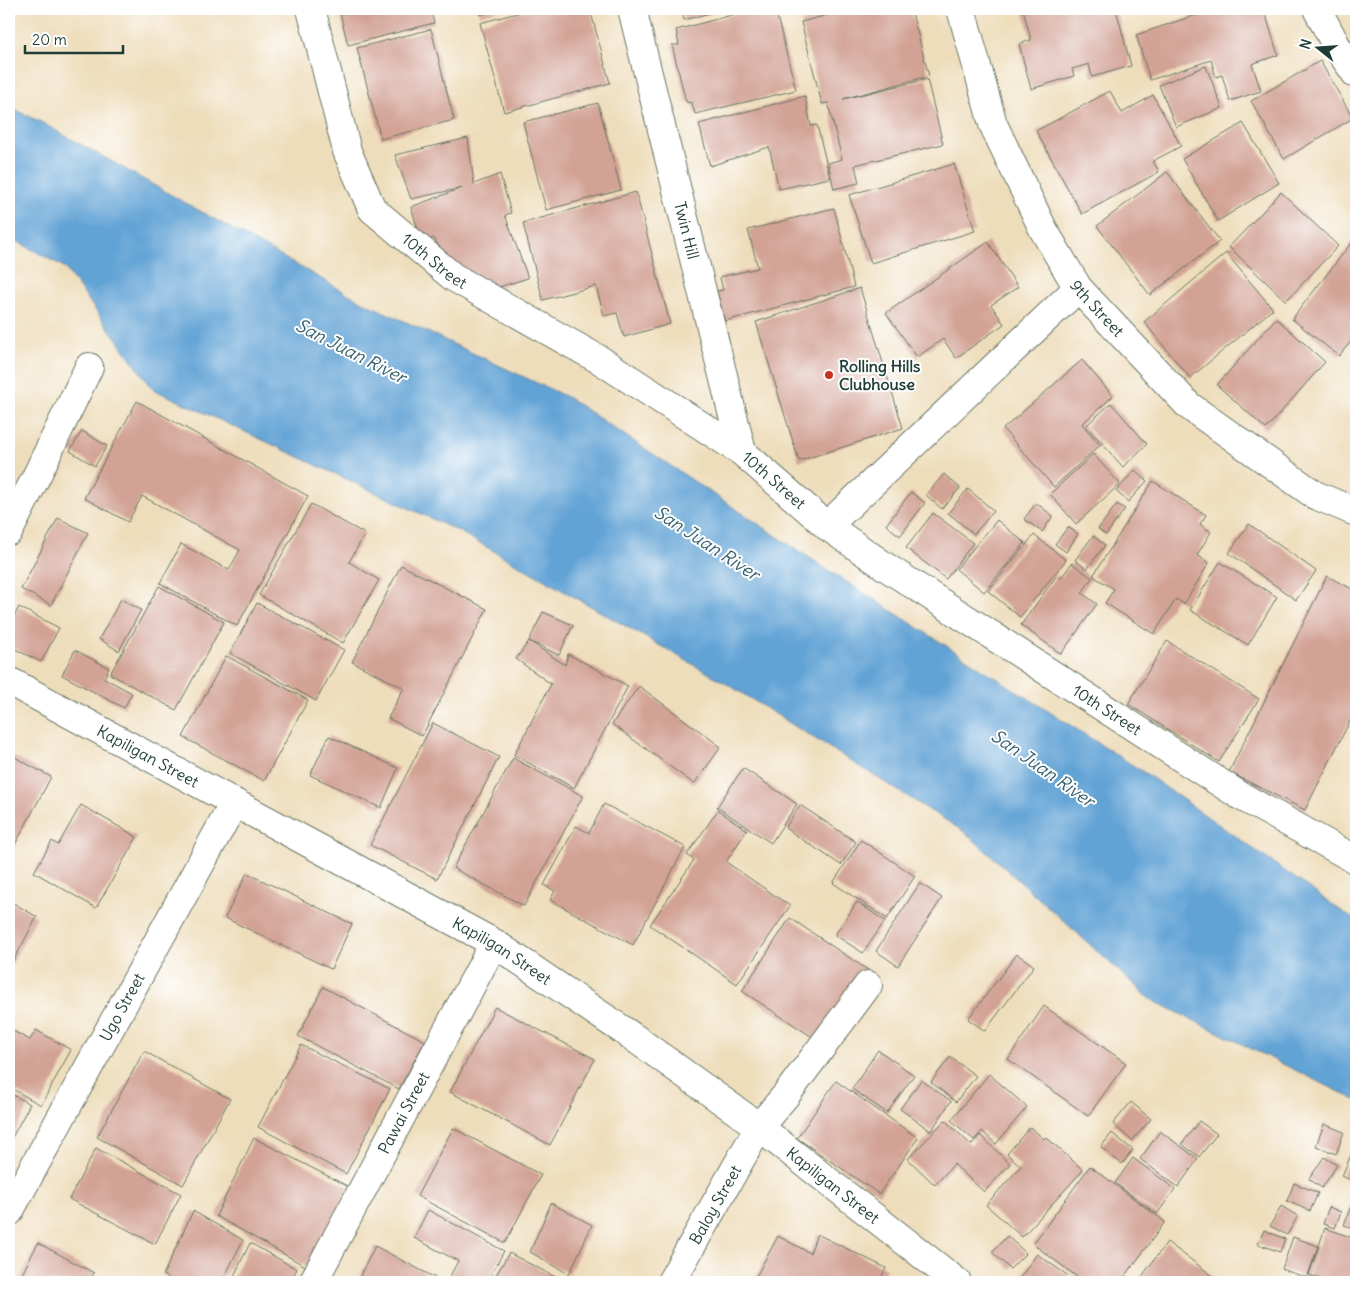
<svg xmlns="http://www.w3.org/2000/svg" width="1365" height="1291" font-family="Delius,sans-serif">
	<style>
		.water { fill: #62a3d5; stroke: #407084 }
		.building { fill: #d2a294 }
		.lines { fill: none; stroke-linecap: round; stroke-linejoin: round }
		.minor-casing { stroke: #677563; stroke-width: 30 }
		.minor { stroke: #fff; stroke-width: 28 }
		.poi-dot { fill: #c8321e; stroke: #fff; stroke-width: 2 }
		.labels { text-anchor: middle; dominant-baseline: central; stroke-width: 4; stroke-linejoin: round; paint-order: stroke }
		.street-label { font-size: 16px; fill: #1f3d34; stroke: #fff }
		.poi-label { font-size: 16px; font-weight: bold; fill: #1f3d34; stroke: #fff; text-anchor: start }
		.water-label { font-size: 18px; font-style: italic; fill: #36616c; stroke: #fff }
	</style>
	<rect width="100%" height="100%" fill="#fff"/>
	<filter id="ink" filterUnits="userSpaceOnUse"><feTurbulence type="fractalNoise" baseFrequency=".02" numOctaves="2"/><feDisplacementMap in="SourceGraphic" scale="10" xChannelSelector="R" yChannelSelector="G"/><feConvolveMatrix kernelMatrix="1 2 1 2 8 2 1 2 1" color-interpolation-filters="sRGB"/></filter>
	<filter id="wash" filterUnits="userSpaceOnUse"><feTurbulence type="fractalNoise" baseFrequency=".0096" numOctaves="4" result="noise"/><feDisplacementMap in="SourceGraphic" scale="20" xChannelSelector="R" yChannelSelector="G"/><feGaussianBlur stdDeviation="1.12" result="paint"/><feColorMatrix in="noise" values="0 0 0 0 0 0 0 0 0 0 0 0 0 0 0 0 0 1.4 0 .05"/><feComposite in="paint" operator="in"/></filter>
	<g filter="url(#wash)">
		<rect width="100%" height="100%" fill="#edb"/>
		<path class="water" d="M 9,107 L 39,121 L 361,301 L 567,397 L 825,568 L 1148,775 L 1356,921 L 1356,1100 L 1150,999 L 966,833 L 724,682 L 460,532 L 153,389 L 64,267 L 9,237 Z"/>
		<g id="blocks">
			<path class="building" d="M 339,9 L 430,9 L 434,23 L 348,45 Z
				M 478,9 L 501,9 L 480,15 Z
				M 532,9 L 590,9 L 610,83 L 504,112 L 480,23 Z
				M 682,9 L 725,9 L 684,20 Z
				M 754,9 L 775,9 L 796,90 L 695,114 L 692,103 L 686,102 L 672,45 L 679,45 L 676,30 Z
				M 850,9 L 911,9 L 929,76 L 843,99 L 927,79 L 943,144 L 855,165 L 859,183 L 834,189 L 828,163 L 842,159 L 828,103 L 822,104 L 801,22 Z
				M 1023,9 L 1116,9 L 1131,66 L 1092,77 L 1089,64 L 1072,69 L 1074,76 L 1031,89 L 1019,44 L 1031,40 Z
				M 1214,9 L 1264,9 L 1278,55 L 1252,64 L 1261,91 L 1230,101 L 1222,75 L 1216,77 L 1211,60 L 1150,80 L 1136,35 Z
				M 431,29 L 454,120 L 381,139 L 357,48 Z
				M 1320,61 L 1353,118 L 1284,159 L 1251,101 Z
				M 1206,66 L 1222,108 L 1176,127 L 1159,85 Z
				M 1110,91 L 1122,113 L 1153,95 L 1181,146 L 1153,161 L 1159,172 L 1082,214 L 1036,131 Z
				M 805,96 L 811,126 L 817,125 L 830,178 L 779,189 L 769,147 L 710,166 L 699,124 Z
				M 598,103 L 621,190 L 546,210 L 523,122 Z
				M 1243,123 L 1279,183 L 1218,221 L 1182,159 Z
				M 468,138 L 474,184 L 500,174 L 511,213 L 505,215 L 528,278 L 489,290 L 482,277 L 462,273 L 447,261 L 434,238 L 422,242 L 411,207 L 462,188 L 411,199 L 395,155 Z
				M 954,164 L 975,231 L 871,263 L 849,195 Z
				M 1167,172 L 1220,241 L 1150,295 L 1097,226 Z
				M 636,192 L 670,324 L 624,337 L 617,313 L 604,316 L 596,286 L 543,300 L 523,223 Z
				M 1281,192 L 1338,246 L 1286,301 L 1229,247 Z
				M 834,208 L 854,287 L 725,321 L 717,291 L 723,290 L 720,277 L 758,268 L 748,230 Z
				M 1356,237 L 1356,335 L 1339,356 L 1292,319 Z
				M 988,242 L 1018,287 L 991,305 L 1004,324 L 956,358 L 943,339 L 917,357 L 886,313 Z
				M 1226,253 L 1273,309 L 1190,378 L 1144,322 Z
				M 860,288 L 903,428 L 799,461 L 756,322 Z
				M 1276,318 L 1325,362 L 1266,429 L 1217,385 Z
				M 1082,360 L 1113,396 L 1082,424 L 1100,445 L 1054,487 L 1003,429 Z
				M 137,401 L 308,496 L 237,626 L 160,583 L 181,544 L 229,570 L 240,550 L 142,496 L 128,522 L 84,498 Z
				M 1111,403 L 1147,444 L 1123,467 L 1086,426 Z
				M 82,431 L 107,446 L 95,466 L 70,451 Z
				M 1093,454 L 1120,484 L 1076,524 L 1050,494 Z
				M 1135,470 L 1147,481 L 1128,502 L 1116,491 Z
				M 944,474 L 960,488 L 942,509 L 926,495 Z
				M 1153,481 L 1206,515 L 1200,524 L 1211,532 L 1197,555 L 1209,563 L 1184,604 L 1176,599 L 1154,634 L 1105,603 L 1114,589 L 1093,576 Z
				M 968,489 L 994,511 L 974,534 L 948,513 Z
				M 911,492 L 925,503 L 900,536 L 886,525 Z
				M 1036,503 L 1053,516 L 1042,532 L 1024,519 Z
				M 311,504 L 365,534 L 349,562 L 379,580 L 343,643 L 259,595 Z
				M 1117,504 L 1125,509 L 1106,535 L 1098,529 Z
				M 933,513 L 973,543 L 946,579 L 906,548 Z
				M 58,518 L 88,533 L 51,605 L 21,589 Z
				M 997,520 L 1025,543 L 984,592 L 956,569 Z
				M 1249,524 L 1316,571 L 1296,600 L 1229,553 Z
				M 1068,527 L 1078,534 L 1066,552 L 1055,544 Z
				M 1034,535 L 1066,560 L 1020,617 L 988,591 Z
				M 1093,536 L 1105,545 L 1087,569 L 1075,560 Z
				M 1220,562 L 1277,597 L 1248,645 L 1190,610 Z
				M 1072,563 L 1092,578 L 1082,593 L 1097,604 L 1061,654 L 1021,625 L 1057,575 L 1061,578 Z
				M 401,565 L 487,609 L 422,736 L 388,718 L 404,688 L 352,662 Z
				M 1327,576 L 1356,591 L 1356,709 L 1305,810 L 1229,772 Z
				M 159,586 L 224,622 L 176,710 L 110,674 Z
				M 121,599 L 141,610 L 119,651 L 99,639 Z
				M 257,603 L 344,650 L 316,701 L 230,653 Z
				M 19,607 L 59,628 L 41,662 L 9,646 L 9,627 Z
				M 543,612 L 573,625 L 559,655 L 529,641 L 565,665 L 568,654 L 628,686 L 574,788 L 514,755 L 551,684 L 516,659 L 529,641 Z
				M 1167,641 L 1259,699 L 1219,762 L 1128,704 Z
				M 75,650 L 109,668 L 104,678 L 132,693 L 124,708 L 62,675 Z
				M 226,656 L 308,700 L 264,781 L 183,737 Z
				M 639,686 L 721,747 L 694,784 L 612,724 Z
				M 433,723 L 499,757 L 437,879 L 370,845 Z
				M 329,736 L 398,768 L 381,808 L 310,775 Z
				M 9,754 L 51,777 L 9,856 Z
				M 513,758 L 583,796 L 524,906 L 453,868 Z
				M 743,768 L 797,804 L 771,843 L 717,807 Z
				M 604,804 L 685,847 L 633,945 L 550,900 L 555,891 L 544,885 L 576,826 L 589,833 Z
				M 81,805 L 137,837 L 96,908 L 34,872 L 52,841 L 58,845 Z
				M 800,805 L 856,842 L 841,865 L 785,828 Z
				M 718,810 L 747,830 L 726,862 L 790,906 L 737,984 L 650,925 L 694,860 L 687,855 Z
				M 861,840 L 915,876 L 887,919 L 833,883 Z
				M 247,873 L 352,924 L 331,969 L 225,918 Z
				M 920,883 L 942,898 L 898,966 L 876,951 Z
				M 10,901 L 37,917 L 9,969 L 9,904 Z
				M 857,902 L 885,921 L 863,953 L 835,935 Z
				M 790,918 L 868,970 L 820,1042 L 742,991 Z
				M 1017,954 L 1034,966 L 985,1031 L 968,1019 Z
				M 323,987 L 425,1041 L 399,1089 L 298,1036 Z
				M 1044,1006 L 1126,1063 L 1088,1116 L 1008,1059 Z
				M 495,1007 L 595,1059 L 550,1145 L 450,1092 Z
				M 36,1030 L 71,1050 L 41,1105 L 9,1087 L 9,1040 L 13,1031 L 30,1040 Z
				M 301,1045 L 390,1089 L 346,1174 L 258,1127 Z
				M 878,1050 L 914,1075 L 887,1113 L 852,1089 Z
				M 144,1051 L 230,1099 L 183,1185 L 97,1137 Z
				M 950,1057 L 976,1076 L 956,1102 L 931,1082 Z
				M 989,1074 L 1027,1107 L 996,1144 L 982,1131 L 974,1140 L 951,1120 Z
				M 921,1080 L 951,1101 L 931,1131 L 900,1109 Z
				M 836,1081 L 918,1138 L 879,1194 L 797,1138 Z
				M 9,1093 L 30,1104 L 9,1143 Z
				M 1131,1102 L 1151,1119 L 1132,1141 L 1113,1124 Z
				M 945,1120 L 971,1145 L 980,1135 L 1010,1164 L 984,1192 L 954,1164 L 935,1185 L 908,1159 Z
				M 1199,1121 L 1217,1134 L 1199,1157 L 1182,1144 Z
				M 1324,1124 L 1344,1132 L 1336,1154 L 1316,1146 Z
				M 1030,1127 L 1044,1139 L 1046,1137 L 1083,1170 L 1022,1237 L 986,1205 L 1021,1166 L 1007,1154 Z
				M 453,1128 L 541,1175 L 505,1243 L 417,1196 Z
				M 1160,1131 L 1198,1159 L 1178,1187 L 1140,1159 Z
				M 1112,1133 L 1133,1150 L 1122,1164 L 1101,1147 Z
				M 254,1138 L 349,1187 L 307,1267 L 216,1216 Z
				M 1356,1143 L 1356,1183 L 1342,1176 Z
				M 96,1148 L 181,1194 L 155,1244 L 69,1199 Z
				M 1324,1157 L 1337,1165 L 1322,1188 L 1309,1179 Z
				M 1133,1158 L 1175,1189 L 1157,1214 L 1115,1183 Z
				M 1090,1166 L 1165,1222 L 1121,1282 L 1084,1282 L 1033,1244 Z
				M 1294,1183 L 1318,1193 L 1310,1211 L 1287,1201 Z
				M 1356,1193 L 1356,1229 L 1344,1225 Z
				M 551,1203 L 592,1225 L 569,1274 L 530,1252 Z
				M 1281,1206 L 1298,1216 L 1287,1235 L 1270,1226 Z
				M 1329,1207 L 1341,1212 L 1335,1228 L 1323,1224 Z
				M 428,1210 L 504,1251 L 487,1282 L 458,1282 L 449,1278 L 458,1261 L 414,1238 Z
				M 193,1211 L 243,1240 L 222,1282 L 174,1282 L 163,1275 Z
				M 1325,1228 L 1356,1239 L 1356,1282 L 1330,1282 L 1309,1275 Z
				M 1264,1230 L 1285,1239 L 1280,1252 L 1258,1244 Z
				M 817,1234 L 886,1268 L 879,1282 L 753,1282 L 778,1236 L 810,1253 Z
				M 1007,1236 L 1026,1253 L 1010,1269 L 992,1252 Z
				M 1293,1237 L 1318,1246 L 1307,1278 L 1282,1269 Z
				M 1167,1242 L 1221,1282 L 1138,1282 Z
				M 38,1243 L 94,1273 L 89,1282 L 18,1282 Z
				M 250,1243 L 297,1269 L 290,1282 L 231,1282 Z
				M 375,1246 L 443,1282 L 357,1282 Z
				M 509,1253 L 565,1282 L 492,1282 Z
				M 1037,1254 L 1077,1282 L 1017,1282 Z"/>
		</g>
	</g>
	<g filter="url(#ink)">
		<use href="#blocks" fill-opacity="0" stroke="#677563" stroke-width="1"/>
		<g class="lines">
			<g class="minor-casing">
				<g id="minor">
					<path id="s1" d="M 311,9 L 347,151 L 372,209 L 453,277 L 600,360 L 742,452 L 827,526 L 886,567 L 1239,795 L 1356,860"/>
					<path id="s2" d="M 632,9 L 742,452"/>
					<path id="s3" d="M 961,9 L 993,124 L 1043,229 L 1078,288 L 1189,406 L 1315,495 L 1356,512"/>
					<path d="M 1317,9 L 1337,47 L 1356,74"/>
					<path d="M 827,526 L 1078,288"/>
					<path d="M 9,531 L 38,473 L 89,367"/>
					<path id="s4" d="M 9,681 L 494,943 L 633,1037 L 759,1127 L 957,1282"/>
					<path id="s5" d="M 9,1212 L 234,803"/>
					<path id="s6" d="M 313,1282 L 494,943"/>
					<path id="s7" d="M 671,1282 L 759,1127 L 786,1095 L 868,985"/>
				</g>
			</g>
			<use href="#minor" class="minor"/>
		</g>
	</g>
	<circle class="poi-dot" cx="829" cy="375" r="5"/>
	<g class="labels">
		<g class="street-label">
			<text stroke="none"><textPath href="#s2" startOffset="228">Twin Hill</textPath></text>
			<text stroke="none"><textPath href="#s1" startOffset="291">10th Street</textPath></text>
			<text stroke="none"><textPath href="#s3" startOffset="332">9th Street</textPath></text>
			<text stroke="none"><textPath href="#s1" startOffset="696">10th Street</textPath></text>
			<text stroke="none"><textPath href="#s1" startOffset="1101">10th Street</textPath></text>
			<text stroke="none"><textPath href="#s4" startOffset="158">Kapiligan Street</textPath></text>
			<text stroke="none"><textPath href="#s4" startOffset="562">Kapiligan Street</textPath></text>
			<text stroke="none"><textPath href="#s5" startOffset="234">Ugo Street</textPath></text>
			<text stroke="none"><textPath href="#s6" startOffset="192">Pawai Street</textPath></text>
			<text stroke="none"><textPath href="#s4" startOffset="968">Kapiligan Street</textPath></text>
			<text stroke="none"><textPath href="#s7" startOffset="89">Baloy Street</textPath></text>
		</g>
		<g class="poi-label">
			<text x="839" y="366">Rolling Hills<tspan x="839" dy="18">Clubhouse</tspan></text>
		</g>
		<g class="water-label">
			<text transform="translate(351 351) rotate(27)">San Juan River</text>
			<text transform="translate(707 543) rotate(33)">San Juan River</text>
			<text transform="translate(1043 768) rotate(35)">San Juan River</text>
		</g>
	</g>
	<rect width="1365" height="1291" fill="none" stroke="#fff" stroke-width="30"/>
	<g transform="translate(1318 48) rotate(287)" stroke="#ffffff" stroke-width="4" paint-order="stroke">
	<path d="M0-4L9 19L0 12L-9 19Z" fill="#1f3d34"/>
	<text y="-8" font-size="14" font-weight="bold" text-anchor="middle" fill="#1f3d34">N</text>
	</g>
	<path d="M25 45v8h98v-8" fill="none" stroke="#1f3d34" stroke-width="2.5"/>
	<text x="32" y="45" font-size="15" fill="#1f3d34" stroke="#ffffff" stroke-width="4" paint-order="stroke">20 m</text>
</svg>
